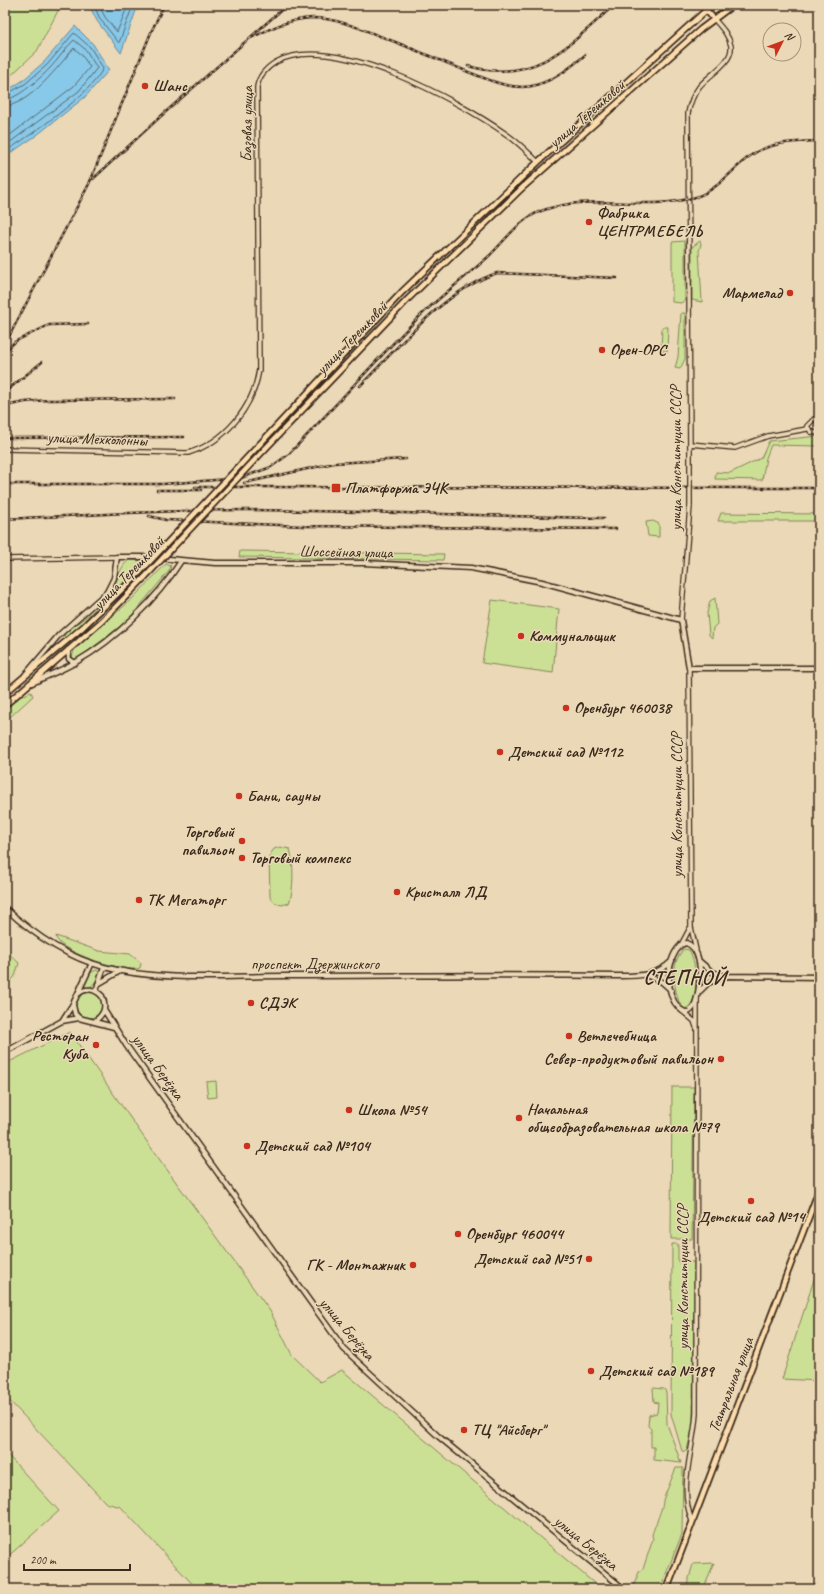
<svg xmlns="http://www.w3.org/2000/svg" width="824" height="1594" font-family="Caveat,sans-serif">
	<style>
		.green { fill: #cce095; stroke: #84855a }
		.water { fill: #88c8e8; stroke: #698997 }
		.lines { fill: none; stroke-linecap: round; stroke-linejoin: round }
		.shore { stroke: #5a696f; stroke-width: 1 }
		.tertiary-casing { stroke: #3b2a1e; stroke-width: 6 }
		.secondary-casing { stroke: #3b2a1e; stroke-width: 7 }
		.primary-casing { stroke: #3b2a1e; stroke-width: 8 }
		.tertiary { stroke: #ebd8b6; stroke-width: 3.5 }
		.secondary { stroke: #ebd8b6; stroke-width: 4 }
		.primary { stroke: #fcdcac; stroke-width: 4.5 }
		.rail-casing { stroke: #3b2a1e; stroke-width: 2.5 }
		.rail { stroke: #ebd8b6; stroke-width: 1; stroke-dasharray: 3; stroke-linecap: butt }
		.tertiary-bridge-casing { stroke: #3b2a1e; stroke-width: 6; stroke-linecap: butt }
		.primary-bridge-casing { stroke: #3b2a1e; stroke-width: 8; stroke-linecap: butt }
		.tertiary-bridge { stroke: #ebd8b6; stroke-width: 3.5 }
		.primary-bridge { stroke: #fcdcac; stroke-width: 4.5 }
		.poi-dot { fill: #c8321e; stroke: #ebd8b6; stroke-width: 1.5 }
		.labels { text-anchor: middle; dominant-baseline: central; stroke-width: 3; stroke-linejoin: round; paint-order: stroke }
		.poi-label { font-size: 16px; font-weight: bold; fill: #3b2a1e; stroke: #ebd8b6; text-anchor: start }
		.street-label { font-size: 16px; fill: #3b2a1e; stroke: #ebd8b6 }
		.district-label { font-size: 20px; font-weight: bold; letter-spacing: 1px; fill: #3b2a1e; stroke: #ebd8b6 }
	</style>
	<rect width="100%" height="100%" fill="#ebd8b6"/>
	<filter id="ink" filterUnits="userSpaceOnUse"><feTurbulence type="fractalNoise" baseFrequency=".025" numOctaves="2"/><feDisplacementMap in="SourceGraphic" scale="8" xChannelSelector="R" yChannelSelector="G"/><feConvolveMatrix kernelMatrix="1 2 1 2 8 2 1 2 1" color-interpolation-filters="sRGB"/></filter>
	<g filter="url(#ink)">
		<path class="green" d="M 5,5 L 61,5 L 37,51 L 5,81 Z
			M 685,241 L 685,300 L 681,303 L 672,302 L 672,242 Z
			M 700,241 L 701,244 L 699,251 L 702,302 L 692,300 L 692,247 Z
			M 681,313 L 685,313 L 685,359 L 680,369 L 675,368 L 678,357 Z
			M 662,327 L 668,327 L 667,351 L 661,351 Z
			M 819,436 L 819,446 L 771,445 L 766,458 L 762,480 L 715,479 L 716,472 L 730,473 L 761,458 L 769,441 Z
			M 721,513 L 819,514 L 819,521 L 718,521 Z
			M 653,521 L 659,524 L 659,537 L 648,536 L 646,522 Z
			M 240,551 L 444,554 L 443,560 L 239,557 Z
			M 129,560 L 146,561 L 102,607 L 68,638 L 64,638 L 65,633 C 81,620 103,606 113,589 C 118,579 120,566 129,560 Z
			M 166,564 L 171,566 L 169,571 L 127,621 L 79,658 L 75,659 L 72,658 L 74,650 L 132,599 Z
			M 715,598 L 717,624 L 713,628 L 712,638 L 709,635 L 707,613 L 710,601 Z
			M 492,600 L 559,609 L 553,673 L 482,663 Z
			M 31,692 L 33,696 L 10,717 L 5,715 L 5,709 L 20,697 Z
			M 280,847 L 290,849 C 294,861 294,892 289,903 L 282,905 L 275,903 L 270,897 L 269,856 L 274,849 Z
			M 56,936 L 99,951 L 130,954 L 141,963 L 140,968 C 127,974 55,951 56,936 Z
			M 684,949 L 689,950 C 697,962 701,1003 685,1009 L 681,1007 C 674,990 669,964 684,949 Z
			M 5,950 L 19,963 L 15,976 L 5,988 Z
			M 96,970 L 100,972 C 96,981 94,988 83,988 L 90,973 Z
			M76 1005a13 13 0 1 1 26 0a13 13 0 1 1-26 0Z
			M 70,1032 L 157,1156 L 270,1311 L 292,1355 L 320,1382 L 342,1370 L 601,1589 L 197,1589 L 121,1507 L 106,1503 L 5,1396 L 5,1064 Z
			M 216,1081 L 217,1097 L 208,1098 L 206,1082 Z
			M 672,1087 L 694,1087 L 692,1239 L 671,1239 Z
			M 672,1244 L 678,1244 L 678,1262 L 694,1262 L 693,1426 L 687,1450 L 685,1452 L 682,1451 L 671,1414 Z
			M 819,1264 L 819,1381 L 782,1379 Z
			M 653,1388 L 664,1389 L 666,1392 L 667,1424 L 681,1463 L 654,1460 L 654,1447 L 651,1447 L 651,1429 L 648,1426 L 649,1415 L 657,1413 L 658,1403 L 654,1402 Z
			M 5,1452 L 59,1511 L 5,1559 Z
			M 676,1468 L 683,1468 L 682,1534 L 660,1589 L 635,1589 L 633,1587 L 639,1572 L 643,1569 L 653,1539 L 652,1535 C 654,1527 664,1506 663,1500 Z
			M 714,1563 L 703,1589 L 686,1589 L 693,1564 Z"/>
		<path class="water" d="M 89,5 L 138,5 L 121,53 L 97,21 Z
			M 75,26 L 93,44 L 109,70 L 85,97 L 37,135 L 5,157 L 5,92 L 22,81 L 44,62 Z"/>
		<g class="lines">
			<path class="shore" d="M 94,5 L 100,19 L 119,43 L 133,5
				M 99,5 L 105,17 L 117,32 L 128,5
				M 5,95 L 25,84 L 47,65 L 74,33 L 90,47 L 103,68 C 92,94 30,135 5,152
				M 5,100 C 17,99 42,77 50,68 C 59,59 65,48 74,40 L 86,50 L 97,68 L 79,91 L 5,146
				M 5,106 C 30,105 59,65 74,48 L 81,54 L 90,67 L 74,86 L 5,139"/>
			<g class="tertiary-casing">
				<path id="tertiary" d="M 819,420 L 814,419 L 807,426 L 811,432 L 819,433
					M 690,444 L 735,448 L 768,436 L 807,429
					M 5,449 L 188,453 C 225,442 253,408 259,370 L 257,87 C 259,75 266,68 276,62 C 332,31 459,101 506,134 C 518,142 528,152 538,162
					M 690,455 L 688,113 C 690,103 693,95 699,87 C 708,75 733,63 731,46 C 729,35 721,27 714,19
					M 5,559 L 117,557
					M 681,620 L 690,506
					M 689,668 L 691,927 L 696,950
					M 681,945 L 690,928
					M 682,1011 L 694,1021 L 696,1027
					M 692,1521 C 678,1486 694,1449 696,1413 L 697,999"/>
			</g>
			<g class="secondary-casing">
				<path id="secondary" d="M 68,650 L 69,659 L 75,663
					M 25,675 L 59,635 L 107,592 L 114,578 L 117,557 L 146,557 L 215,563 L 363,563 L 471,568 L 542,582 L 681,620 L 689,668 L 819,668
					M 32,683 C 47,676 62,670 76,662 C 115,640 157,599 181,561
					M 5,908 C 33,934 66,957 104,967 C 160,982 226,976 284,976 C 394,976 505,974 616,976 C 637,976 656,977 672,961
					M 686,943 C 697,947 699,960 700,969 C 700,978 698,1026 679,1008 C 664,993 667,958 681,945 Z
					M 699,961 L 712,972 L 725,976 L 819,977
					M 648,976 L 662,982 L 671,990
					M 98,984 L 120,971
					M 96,991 L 104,967
					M 699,992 L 708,983 L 723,977
					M 78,994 C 86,987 95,989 102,996 C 107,1007 104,1014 95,1021
					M 73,1005 L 75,1014 L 79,1018 L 114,1027
					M 104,1010 L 126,1045 L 344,1349 L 438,1436 L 624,1589
					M 62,1021 L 73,1004 L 92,963
					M 5,1052 L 62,1021 L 79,1018"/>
			</g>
			<g class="primary-casing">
				<path id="primary" d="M 706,10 L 714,19
					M 259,445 L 402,292 L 538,162 L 712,5
					M 264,450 L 408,299 L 522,188 L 701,29 L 733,5
					M 5,693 L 83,627 L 140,572
					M 5,705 L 102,621 L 145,577
					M 667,1589 L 819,1190"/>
			</g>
			<use href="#tertiary" class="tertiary"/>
			<use href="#secondary" class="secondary"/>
			<use href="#primary" class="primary"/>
			<g class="rail-casing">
				<path id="rail" d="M 249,39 C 269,29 289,19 312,18 C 339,18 366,31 390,40 C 416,50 441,61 466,71 C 486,79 514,92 536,85 C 555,80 571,67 585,55
					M 468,66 C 534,85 569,46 614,5
					M 93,179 L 160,117 L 287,5
					M 5,344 L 89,184 L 152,30 L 164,5
					M 5,351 L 16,341 L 49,325 L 88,324
					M 360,386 C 400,346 443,291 497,273 L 617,278
					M 5,392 L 42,362
					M 5,406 L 25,402 L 48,400 L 175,399
					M 5,438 L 184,437
					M 244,483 L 334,463 L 406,459
					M 5,484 L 163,484 L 241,478 L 271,467 L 289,454 C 332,410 373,363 417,319 C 439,297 465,278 488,257 C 505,241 518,220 541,211 C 591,192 646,212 696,197 C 718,190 732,169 750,156 C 771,141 795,142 819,141
					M 195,487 L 819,488
					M 157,490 L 201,490
					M 149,516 L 166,520 L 303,526 L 616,529
					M 5,519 C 85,515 166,510 247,510 C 366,511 485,516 604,518"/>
			</g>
			<use href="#rail" class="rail"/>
			<g class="tertiary-bridge-casing">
				<path id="tertiary-bridge" d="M 690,506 L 690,455"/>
			</g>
			<g class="primary-bridge-casing">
				<path id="primary-bridge" d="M 140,572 L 259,445
					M 145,577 L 264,450"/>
			</g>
			<use href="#tertiary-bridge" class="tertiary-bridge"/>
			<use href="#primary-bridge" class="primary-bridge"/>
		</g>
	</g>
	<g class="poi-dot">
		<circle cx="145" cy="86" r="4"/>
		<circle cx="589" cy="222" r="4"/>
		<circle cx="790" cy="293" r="4"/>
		<circle cx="602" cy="350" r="4"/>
		<rect x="331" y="483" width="10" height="10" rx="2"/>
		<circle cx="521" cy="636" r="4"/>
		<circle cx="566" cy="708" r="4"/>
		<circle cx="500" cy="752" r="4"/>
		<circle cx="239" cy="796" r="4"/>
		<circle cx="242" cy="841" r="4"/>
		<circle cx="242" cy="858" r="4"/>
		<circle cx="397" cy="892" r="4"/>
		<circle cx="139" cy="900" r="4"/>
		<circle cx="251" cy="1003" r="4"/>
		<circle cx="569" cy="1036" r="4"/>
		<circle cx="96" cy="1045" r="4"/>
		<circle cx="721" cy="1059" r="4"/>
		<circle cx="349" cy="1110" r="4"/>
		<circle cx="519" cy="1118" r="4"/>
		<circle cx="247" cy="1146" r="4"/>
		<circle cx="751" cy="1201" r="4"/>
		<circle cx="458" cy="1234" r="4"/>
		<circle cx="589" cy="1259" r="4"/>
		<circle cx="413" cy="1265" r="4"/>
		<circle cx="591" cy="1371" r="4"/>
		<circle cx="464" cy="1430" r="4"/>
	</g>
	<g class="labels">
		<g class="poi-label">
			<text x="153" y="86">Шанс</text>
			<text x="597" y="213">Фабрика<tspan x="597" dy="18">ЦЕНТРМЕБЕЛЬ</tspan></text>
			<text x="782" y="293" text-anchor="end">Мармелад</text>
			<text x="610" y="350">Орен-ОРС</text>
			<text x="345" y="488">Платформа ЭЧК</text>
			<text x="529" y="636">Коммунальщик</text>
			<text x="574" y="708">Оренбург 460038</text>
			<text x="508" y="752">Детский сад №112</text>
			<text x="247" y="796">Бани, сауны</text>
			<text x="234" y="832" text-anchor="end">Торговый<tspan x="234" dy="18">павильон</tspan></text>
			<text x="250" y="858">Торговый компекс</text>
			<text x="405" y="892">Кристалл ЛД</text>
			<text x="147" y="900">ТК Мегаторг</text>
			<text x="259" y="1003">СДЭК</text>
			<text x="88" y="1036" text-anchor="end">Ресторан<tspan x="88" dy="18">Куба</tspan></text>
			<text x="577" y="1036">Ветлечебница</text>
			<text x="713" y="1059" text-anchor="end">Север-продуктовый павильон</text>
			<text x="527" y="1109">Начальная<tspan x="527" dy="18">общеобразовательная школа №79</tspan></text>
			<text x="357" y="1110">Школа №54</text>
			<text x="255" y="1146">Детский сад №104</text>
			<text x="751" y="1217" text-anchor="middle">Детский сад №14</text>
			<text x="466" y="1234">Оренбург 460044</text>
			<text x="581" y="1259" text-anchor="end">Детский сад №51</text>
			<text x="405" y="1265" text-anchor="end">ГК - Монтажник</text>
			<text x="599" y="1371">Детский сад №189</text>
			<text x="472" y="1430">ТЦ "Айсберг"</text>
		</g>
		<g class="street-label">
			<text transform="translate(587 114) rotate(-41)">улица Терешковой</text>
			<text transform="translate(247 124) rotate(-89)">Базовая улица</text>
			<text transform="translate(352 338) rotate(-46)">улица Терешковой</text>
			<text transform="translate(97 439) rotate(2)">улица Мехколонны</text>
			<text transform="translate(676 458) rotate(-90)">улица Конституции СССР</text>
			<text transform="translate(346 552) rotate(1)">Шоссейная улица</text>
			<text transform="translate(129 573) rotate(-46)">улица Терешковой</text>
			<text transform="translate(677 805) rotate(-90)">улица Конституции СССР</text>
			<text x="315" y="964">проспект Дзержинского</text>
			<text transform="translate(158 1067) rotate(54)">улица Берёзка</text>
			<text transform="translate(683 1277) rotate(-90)">улица Конституции СССР</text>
			<text transform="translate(347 1329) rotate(50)">улица Берёзка</text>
			<text transform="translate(731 1385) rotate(-69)">Театральная улица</text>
			<text transform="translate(586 1543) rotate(39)">улица Берёзка</text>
		</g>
		<g class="district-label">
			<text x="685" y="977">СТЕПНОЙ</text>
		</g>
	</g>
	<rect width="824" height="1594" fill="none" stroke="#ebd8b6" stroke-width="20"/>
	<rect x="10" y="10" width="804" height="1574" fill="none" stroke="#3b2a1e" stroke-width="1.5" filter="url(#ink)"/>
	<g transform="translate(782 42) rotate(48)"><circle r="19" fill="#ebd8b6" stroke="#a59279"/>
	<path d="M0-3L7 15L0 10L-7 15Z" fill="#c8321e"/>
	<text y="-6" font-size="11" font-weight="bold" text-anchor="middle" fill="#3b2a1e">N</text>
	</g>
	<path d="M24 1564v6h106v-6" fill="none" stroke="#3b2a1e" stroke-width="2"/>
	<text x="30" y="1564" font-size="12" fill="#3b2a1e" stroke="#ebd8b6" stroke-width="3" paint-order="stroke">200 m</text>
</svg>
